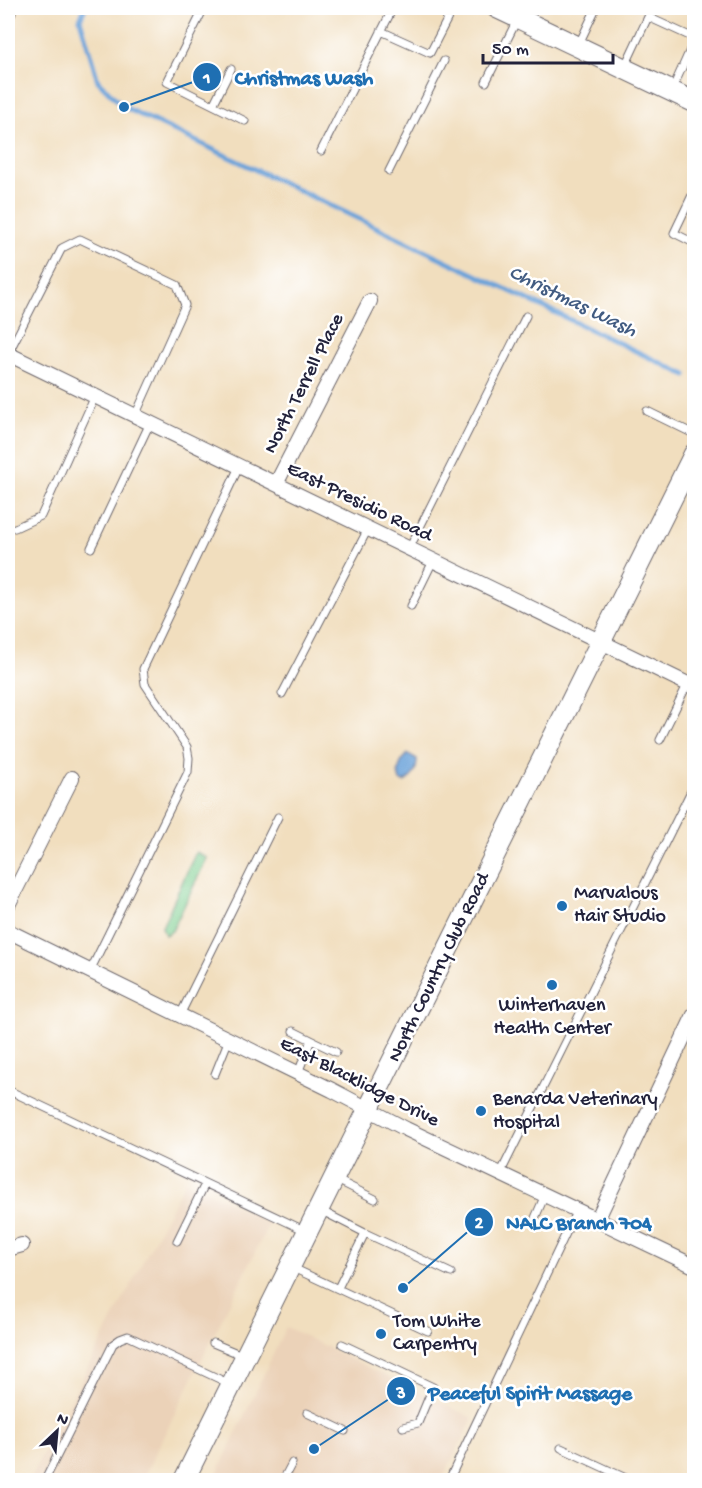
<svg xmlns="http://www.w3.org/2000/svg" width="702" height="1488" font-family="'Gochi Hand',sans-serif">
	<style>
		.built { fill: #ebd2b8 }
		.green { fill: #7fcf90; stroke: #507866; stroke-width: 1.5 }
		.water { fill: #6aa2d9; stroke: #46628a; stroke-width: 1.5 }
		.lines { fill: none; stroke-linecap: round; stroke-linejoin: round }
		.stream { stroke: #6aa2d9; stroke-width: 5 }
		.lane-casing { stroke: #6a6469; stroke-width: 9 }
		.street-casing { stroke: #6a6469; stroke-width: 16 }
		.secondary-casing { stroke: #6a6469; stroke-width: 22 }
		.lane { stroke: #fff; stroke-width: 7 }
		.street { stroke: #fff; stroke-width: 14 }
		.secondary { stroke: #fff; stroke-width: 20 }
		.poi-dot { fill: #1f6fb2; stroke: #fff; stroke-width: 2 }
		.labels { text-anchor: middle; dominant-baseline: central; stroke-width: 5; stroke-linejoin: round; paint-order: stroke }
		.street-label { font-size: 20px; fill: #22223b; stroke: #fff }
		.poi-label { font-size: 20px; fill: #22223b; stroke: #fff; text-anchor: start }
		.water-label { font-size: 21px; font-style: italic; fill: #425c82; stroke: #fff }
		.leader { fill: none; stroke: #1f6fb2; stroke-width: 2 }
		.callout-dot { fill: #1f6fb2; stroke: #fff; stroke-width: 2 }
		.mark-label { font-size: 18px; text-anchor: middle; font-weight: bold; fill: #fff }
		.callout-label { font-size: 21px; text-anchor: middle; font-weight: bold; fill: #1f6fb2; stroke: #fff; stroke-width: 5; stroke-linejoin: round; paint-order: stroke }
	</style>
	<rect width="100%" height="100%" fill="#fff"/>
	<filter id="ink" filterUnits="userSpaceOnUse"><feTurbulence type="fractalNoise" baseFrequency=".0167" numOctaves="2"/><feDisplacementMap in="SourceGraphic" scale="12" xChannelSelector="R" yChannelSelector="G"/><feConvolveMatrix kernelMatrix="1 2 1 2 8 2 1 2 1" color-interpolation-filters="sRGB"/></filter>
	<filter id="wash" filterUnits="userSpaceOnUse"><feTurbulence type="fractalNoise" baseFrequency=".008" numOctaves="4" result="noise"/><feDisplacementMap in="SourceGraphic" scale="24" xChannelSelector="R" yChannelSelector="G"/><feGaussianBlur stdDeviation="1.35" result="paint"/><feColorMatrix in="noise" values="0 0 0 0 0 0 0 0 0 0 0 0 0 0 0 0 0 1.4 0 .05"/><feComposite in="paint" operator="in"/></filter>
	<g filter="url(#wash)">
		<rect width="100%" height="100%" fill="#f1debe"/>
		<path class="built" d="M 185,1181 L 270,1222 L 142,1480 L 29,1480 Z
			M 286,1327 L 473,1418 L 442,1480 L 214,1480 Z"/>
		<path class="green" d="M 196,852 L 207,858 L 172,931 L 165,935 L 162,927 Z"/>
		<path class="water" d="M 408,754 L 417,759 C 417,770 414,777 404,782 L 400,781 C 396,770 400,762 408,754 Z"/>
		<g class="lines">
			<path class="stream" d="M 85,8 L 80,19 L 98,81 L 124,107 L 686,375"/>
		</g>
	</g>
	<g filter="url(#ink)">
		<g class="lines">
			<g class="lane-casing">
				<path id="lane" d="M 204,8 L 167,82 L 245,121
					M 648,17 L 653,8
					M 8,22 L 12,13
					M 381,31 L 430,53 L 453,8
					M 578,46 L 596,8
					M 625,66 L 648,17 L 694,38
					M 486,82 L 517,20
					M 672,90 L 694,41
					M 213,105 L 231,69
					M 321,151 L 393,8
					M 389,171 L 444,61
					M 694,191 L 674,233 L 694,243
					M 8,354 L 62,248 L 80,239 L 177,285 L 185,305 L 135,416
					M 647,411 L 694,434
					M 15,528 L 41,516 L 95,396
					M 91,548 L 150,423
					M 409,549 L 526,316
					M 411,606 L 433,561
					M 282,694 L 368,529
					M 660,740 L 688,683
					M 90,971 L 188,772 L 189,758 L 187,747 L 145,684 L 143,669 L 239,467
					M 180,1015 L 278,817
					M 293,1031 L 311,1040
					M 298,1073 L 311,1040 L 336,1052
					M 215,1074 L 229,1039
					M 8,1090 L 306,1231
					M 500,1174 L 694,785
					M 335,1179 L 375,1199
					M 320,1210 L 365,1233 L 338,1288
					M 535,1218 L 545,1195
					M 365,1233 L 451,1273
					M 177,1241 L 205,1184
					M 291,1267 L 428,1331
					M 213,1343 L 244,1356
					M 342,1344 L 433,1387 L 418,1423 L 403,1427
					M 307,1413 L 345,1431
					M 561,1448 L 630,1480
					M 285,1476 L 294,1480
					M 45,1480 L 113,1344 L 120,1339 L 128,1336 L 230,1384
					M 283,1480 L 292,1463
					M 449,1480 L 577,1210"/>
			</g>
			<g class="street-casing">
				<path id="street" d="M 8,354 L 694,687
					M 276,484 L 370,301
					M 8,905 L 72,778
					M 8,931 L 332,1090 L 406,1129 L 694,1266
					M 597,1220 L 694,1015
					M 8,1249 L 22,1245"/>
			</g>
			<g class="secondary-casing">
				<path id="secondary" d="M 497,8 L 694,102
					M 184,1480 L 694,454"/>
			</g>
			<use href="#lane" class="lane"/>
			<use href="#street" class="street"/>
			<use href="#secondary" class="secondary"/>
		</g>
	</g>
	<g class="poi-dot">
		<circle cx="562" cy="906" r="6"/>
		<circle cx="552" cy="985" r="6"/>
		<circle cx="481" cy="1111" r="6"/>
		<circle cx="381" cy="1334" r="6"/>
	</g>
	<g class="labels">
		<g class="street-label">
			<text transform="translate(305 384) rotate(-63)">North Terrell Place</text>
			<text transform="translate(359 503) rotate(26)">East Presidio Road</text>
			<text transform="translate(440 968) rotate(-64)">North Country Club Road</text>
			<text transform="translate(359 1083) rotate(27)">East Blacklidge Drive</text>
		</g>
		<g class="poi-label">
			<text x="574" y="894">Marvalous<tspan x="574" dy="23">Hair Studio</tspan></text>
			<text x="552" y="1006" text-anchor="middle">Winterhaven<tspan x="552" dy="23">Health Center</tspan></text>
			<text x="493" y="1100">Benarda Veterinary<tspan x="493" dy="23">Hospital</tspan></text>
			<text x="393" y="1322">Tom White<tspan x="393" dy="23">Carpentry</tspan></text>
		</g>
		<g class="water-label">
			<text transform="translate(572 303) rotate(26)">Christmas Wash</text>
		</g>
	</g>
	<path class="leader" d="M124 107L207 77M403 1288L479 1222M314 1449L401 1391"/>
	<g class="callout-dot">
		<circle cx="124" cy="107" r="6"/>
		<circle cx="403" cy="1288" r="6"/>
		<circle cx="314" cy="1449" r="6"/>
		<circle cx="207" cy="77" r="15"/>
		<circle cx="479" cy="1222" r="15"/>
		<circle cx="401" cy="1391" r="15"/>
	</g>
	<g class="mark-label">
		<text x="207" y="83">1</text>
		<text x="479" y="1228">2</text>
		<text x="401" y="1398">3</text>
	</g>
	<g class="callout-label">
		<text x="304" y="84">Christmas Wash</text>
		<text x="579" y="1229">NALC Branch 704</text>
		<text x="530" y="1399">Peaceful Spirit Massage</text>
	</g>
	<rect width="702" height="1488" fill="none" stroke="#fff" stroke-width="30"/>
	<g transform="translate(57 1431) rotate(26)" stroke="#ffffff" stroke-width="4.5" paint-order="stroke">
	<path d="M0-4.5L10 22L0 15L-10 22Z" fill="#22223b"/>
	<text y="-9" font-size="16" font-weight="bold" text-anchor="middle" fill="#22223b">N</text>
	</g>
	<path d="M483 54v9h130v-9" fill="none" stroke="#22223b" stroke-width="3"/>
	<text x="492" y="54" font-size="18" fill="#22223b" stroke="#ffffff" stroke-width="4.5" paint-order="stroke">50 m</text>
</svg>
